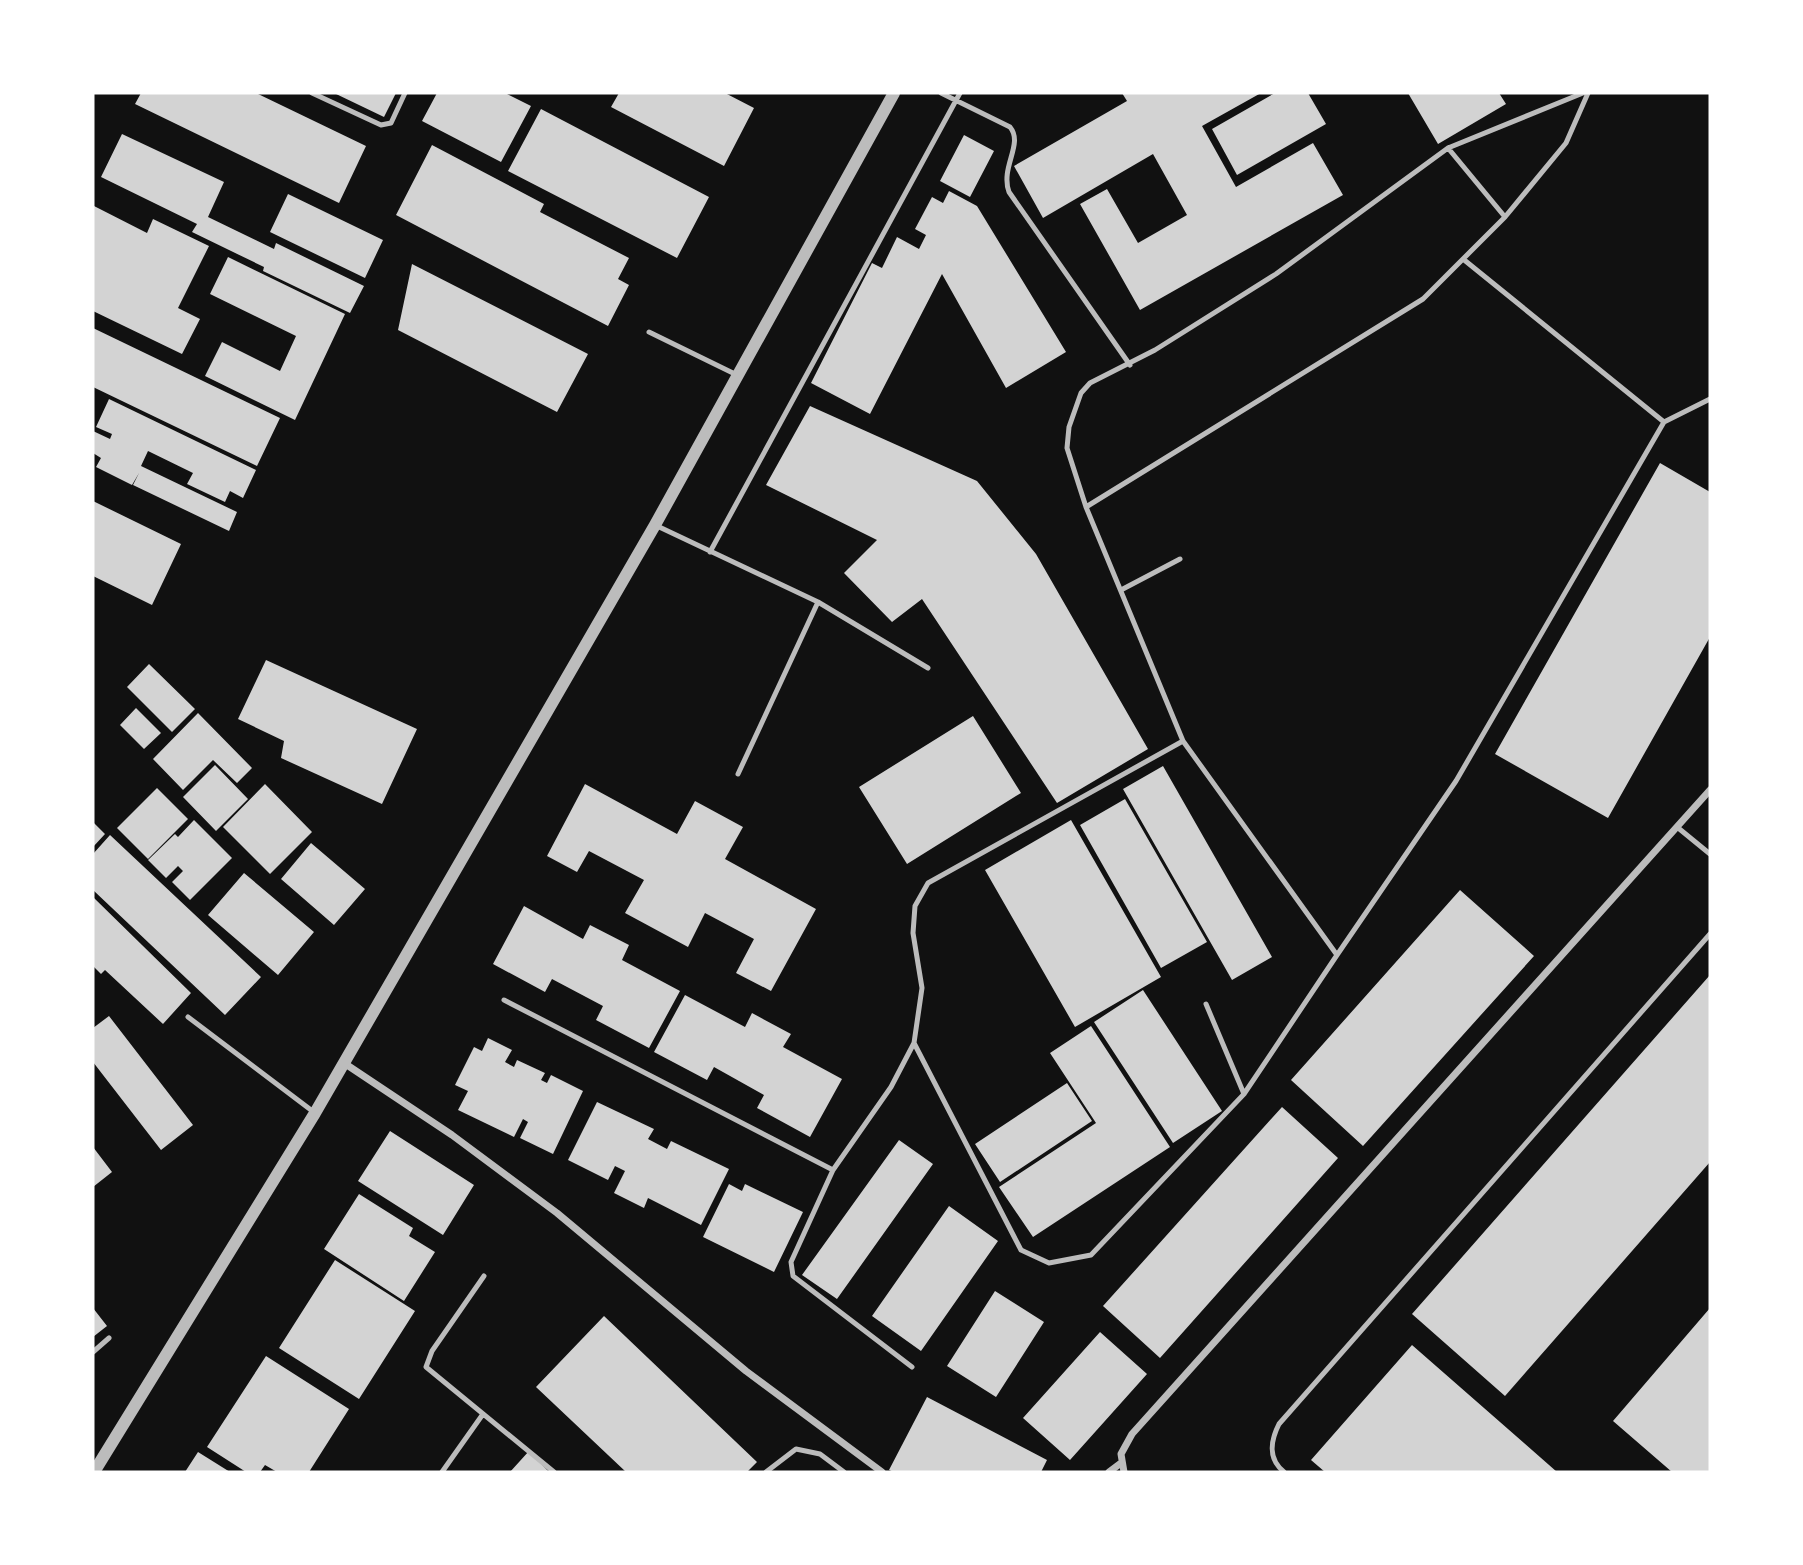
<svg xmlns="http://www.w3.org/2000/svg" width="1803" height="1565" font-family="Lato,sans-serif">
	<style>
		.building { fill: #d3d3d3 }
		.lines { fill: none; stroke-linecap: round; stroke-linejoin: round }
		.service { stroke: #bcbcbc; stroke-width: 5 }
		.minor { stroke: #bcbcbc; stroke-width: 7 }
		.tertiary { stroke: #bcbcbc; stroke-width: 12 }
	</style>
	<rect width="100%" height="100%" fill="#111"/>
	<path class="building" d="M 141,93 L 256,93 L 366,146 L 339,203 L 135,104 Z
		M 334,93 L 396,93 L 384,117 Z
		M 437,93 L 505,93 L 531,106 L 501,162 L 422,121 Z
		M 619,93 L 725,93 L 754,108 L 724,166 L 611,107 Z
		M 1122,93 L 1261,93 L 1202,126 L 1236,187 L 1313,143 L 1343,195 L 1140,310 L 1080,204 L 1107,189 L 1138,243 L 1187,215 L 1153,154 L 1043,218 L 1014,166 L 1127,101 Z
		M 1275,93 L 1308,93 L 1326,124 L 1237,175 L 1212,129 Z
		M 1408,93 L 1499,93 L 1506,104 L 1438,144 Z
		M 541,109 L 709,197 L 677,258 L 508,171 Z
		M 122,134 L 224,182 L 208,217 L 274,249 L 276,243 L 364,286 L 350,313 L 263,271 L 264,267 L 192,232 L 197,224 L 101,177 Z
		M 964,135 L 994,151 L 970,197 L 940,181 Z
		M 432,145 L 544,204 L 540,212 L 629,258 L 618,279 L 629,285 L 608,326 L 396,215 Z
		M 949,191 L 977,206 L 1066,352 L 1006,388 L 942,274 L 870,414 L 811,383 L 872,263 L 882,268 L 897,237 L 919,249 L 926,235 L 915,229 L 932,197 L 943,203 Z
		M 288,194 L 383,240 L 365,278 L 270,232 Z
		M 94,206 L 147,233 L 153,219 L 209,246 L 178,308 L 200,319 L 182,354 L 93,311 Z
		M 228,257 L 345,314 L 295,420 L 205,376 L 222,342 L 280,371 L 296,336 L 210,294 Z
		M 412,264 L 588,354 L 557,412 L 398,330 Z
		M 93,328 L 280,418 L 257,466 L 93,387 Z
		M 109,399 L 256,470 L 243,498 L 230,491 L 225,502 L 187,484 L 193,473 L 148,451 L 141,466 L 237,512 L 229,531 L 133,485 L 139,473 L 132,485 L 96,467 L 101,458 L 93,453 L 93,431 L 110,439 L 112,434 L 96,427 Z
		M 810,406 L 977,481 L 1036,554 L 1148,749 L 1057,803 L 922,599 L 892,622 L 844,573 L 877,540 L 766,485 Z
		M 1660,463 L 1710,492 L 1710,637 L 1608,818 L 1495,754 Z
		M 93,501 L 181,544 L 152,605 L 93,576 Z
		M 266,660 L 417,729 L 382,804 L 281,758 L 284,741 L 238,719 Z
		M 149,664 L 195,709 L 172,732 L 127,687 Z
		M 136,708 L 161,733 L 144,749 L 120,725 Z
		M 198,713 L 252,768 L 237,783 L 213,760 L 183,790 L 153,759 Z
		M 973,716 L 1021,793 L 907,864 L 859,787 Z
		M 215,765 L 248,799 L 216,831 L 183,797 Z
		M 1163,766 L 1272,957 L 1232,980 L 1123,789 Z
		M 265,784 L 312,832 L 270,874 L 223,827 Z
		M 585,784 L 677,834 L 695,801 L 743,827 L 725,859 L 816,909 L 771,991 L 736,973 L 754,939 L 705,913 L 688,947 L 625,913 L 644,880 L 589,851 L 577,872 L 547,856 Z
		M 157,788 L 188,819 L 148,859 L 117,828 Z
		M 1125,799 L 1207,942 L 1161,968 L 1080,825 Z
		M 194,820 L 232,858 L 190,900 L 172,882 L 183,871 L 178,866 L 166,878 L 148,860 L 175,834 L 178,837 Z
		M 1071,820 L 1161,977 L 1075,1027 L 985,870 Z
		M 93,822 L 105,834 L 93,847 Z
		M 110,835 L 261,977 L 225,1015 L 93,890 L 93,854 Z
		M 311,843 L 365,889 L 334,925 L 281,879 Z
		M 244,873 L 314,932 L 278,975 L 208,915 Z
		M 1460,890 L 1534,956 L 1363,1146 L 1291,1080 Z
		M 93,897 L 191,993 L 163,1024 L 105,970 L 101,974 L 93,966 Z
		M 524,906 L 583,939 L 590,925 L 629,945 L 622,960 L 680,991 L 649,1048 L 596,1020 L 603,1006 L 552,979 L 545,992 L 493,964 Z
		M 1710,975 L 1710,1162 L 1505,1396 L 1412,1314 Z
		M 1143,990 L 1222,1111 L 1173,1143 L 1094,1022 Z
		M 685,995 L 745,1027 L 752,1013 L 791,1034 L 783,1047 L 842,1079 L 810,1137 L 757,1108 L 764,1095 L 714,1067 L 707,1080 L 654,1052 Z
		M 109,1016 L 193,1125 L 161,1150 L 93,1062 L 93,1028 Z
		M 1091,1026 L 1170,1147 L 1033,1237 L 999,1187 L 1096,1123 L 1050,1053 Z
		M 488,1038 L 512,1050 L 505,1062 L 514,1067 L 517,1060 L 545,1073 L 541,1080 L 547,1083 L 551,1075 L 583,1091 L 553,1154 L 520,1138 L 528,1122 L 523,1119 L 514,1137 L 458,1110 L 468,1091 L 455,1085 L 474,1047 L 482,1051 Z
		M 1067,1083 L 1092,1121 L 1000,1182 L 975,1144 Z
		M 597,1102 L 654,1129 L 648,1139 L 667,1149 L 671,1141 L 729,1169 L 701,1225 L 648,1198 L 644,1208 L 614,1193 L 625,1171 L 615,1166 L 608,1180 L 568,1160 Z
		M 1282,1107 L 1338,1158 L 1160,1358 L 1103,1306 Z
		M 390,1131 L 474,1185 L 443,1235 L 358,1181 Z
		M 899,1140 L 933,1164 L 837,1299 L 802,1275 Z
		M 93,1147 L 112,1172 L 93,1187 Z
		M 729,1184 L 742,1191 L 745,1184 L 803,1212 L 774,1272 L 703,1237 Z
		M 359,1194 L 413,1228 L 409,1236 L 435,1252 L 404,1301 L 324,1249 Z
		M 949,1206 L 998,1241 L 921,1351 L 872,1316 Z
		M 335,1260 L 415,1311 L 359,1399 L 279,1348 Z
		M 995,1291 L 1044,1322 L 996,1397 L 947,1366 Z
		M 93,1308 L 107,1326 L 93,1337 Z
		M 1710,1308 L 1710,1472 L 1672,1472 L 1613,1421 Z
		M 604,1316 L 757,1462 L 747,1472 L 626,1472 L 536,1387 Z
		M 1100,1332 L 1147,1374 L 1070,1460 L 1023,1418 Z
		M 1412,1345 L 1557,1472 L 1325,1472 L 1311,1460 Z
		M 266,1356 L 349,1409 L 309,1472 L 277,1472 L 265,1465 L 260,1472 L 246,1472 L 207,1447 Z
		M 927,1397 L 1047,1460 L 1041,1472 L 894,1472 L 889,1470 Z
		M 529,1451 L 549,1472 L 510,1472 Z
		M 198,1452 L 230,1472 L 185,1472 Z"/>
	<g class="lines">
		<path class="service" d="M 312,93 L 381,125 L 391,123 L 405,93
			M 941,93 L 1010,127 C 1024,144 1000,167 1009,192 L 1130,365
			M 1448,148 L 1505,217
			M 1463,259 L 1664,422
			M 649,332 L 737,375
			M 1086,507 L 1423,299 L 1505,217 L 1566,143 L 1588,93
			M 655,525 L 818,602 L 928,668
			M 710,552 L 960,93
			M 1121,590 L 1180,559
			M 738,774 L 818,602
			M 1677,827 L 1710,854
			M 1337,955 L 1456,781 L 1664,422 L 1710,399
			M 504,1000 L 833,1170 L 891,1087 L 914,1043 L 922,988 L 913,933 L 915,906 L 928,883 L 1183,741
			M 1206,1004 L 1244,1094
			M 188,1017 L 315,1113
			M 914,1043 L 1021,1250 L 1049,1263 L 1091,1255 L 1244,1094 L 1337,955 L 1183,741 L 1086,507 L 1067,448 L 1069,427 L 1081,393 L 1090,383 L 1155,350 L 1276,274 L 1448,148 L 1583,93
			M 833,1170 L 791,1262 L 793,1276 L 912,1367
			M 484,1276 L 432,1351 L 426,1367 L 554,1472
			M 93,1352 L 109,1338
			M 442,1472 L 483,1414
			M 766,1472 L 796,1449 L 820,1454 L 844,1472
			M 1284,1472 C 1268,1459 1270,1442 1279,1424 L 1710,934"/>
		<path class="minor" d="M 344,1063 L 452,1135 L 557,1213 L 746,1371 L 882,1472
			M 1109,1472 L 1121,1463
			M 1124,1472 L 1121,1454 L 1132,1434 L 1710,790"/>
		<path class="tertiary" d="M 94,1472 L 315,1113 L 655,525 L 894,93"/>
	</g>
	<rect width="1803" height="1565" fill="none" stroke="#ffffff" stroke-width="189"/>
</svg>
